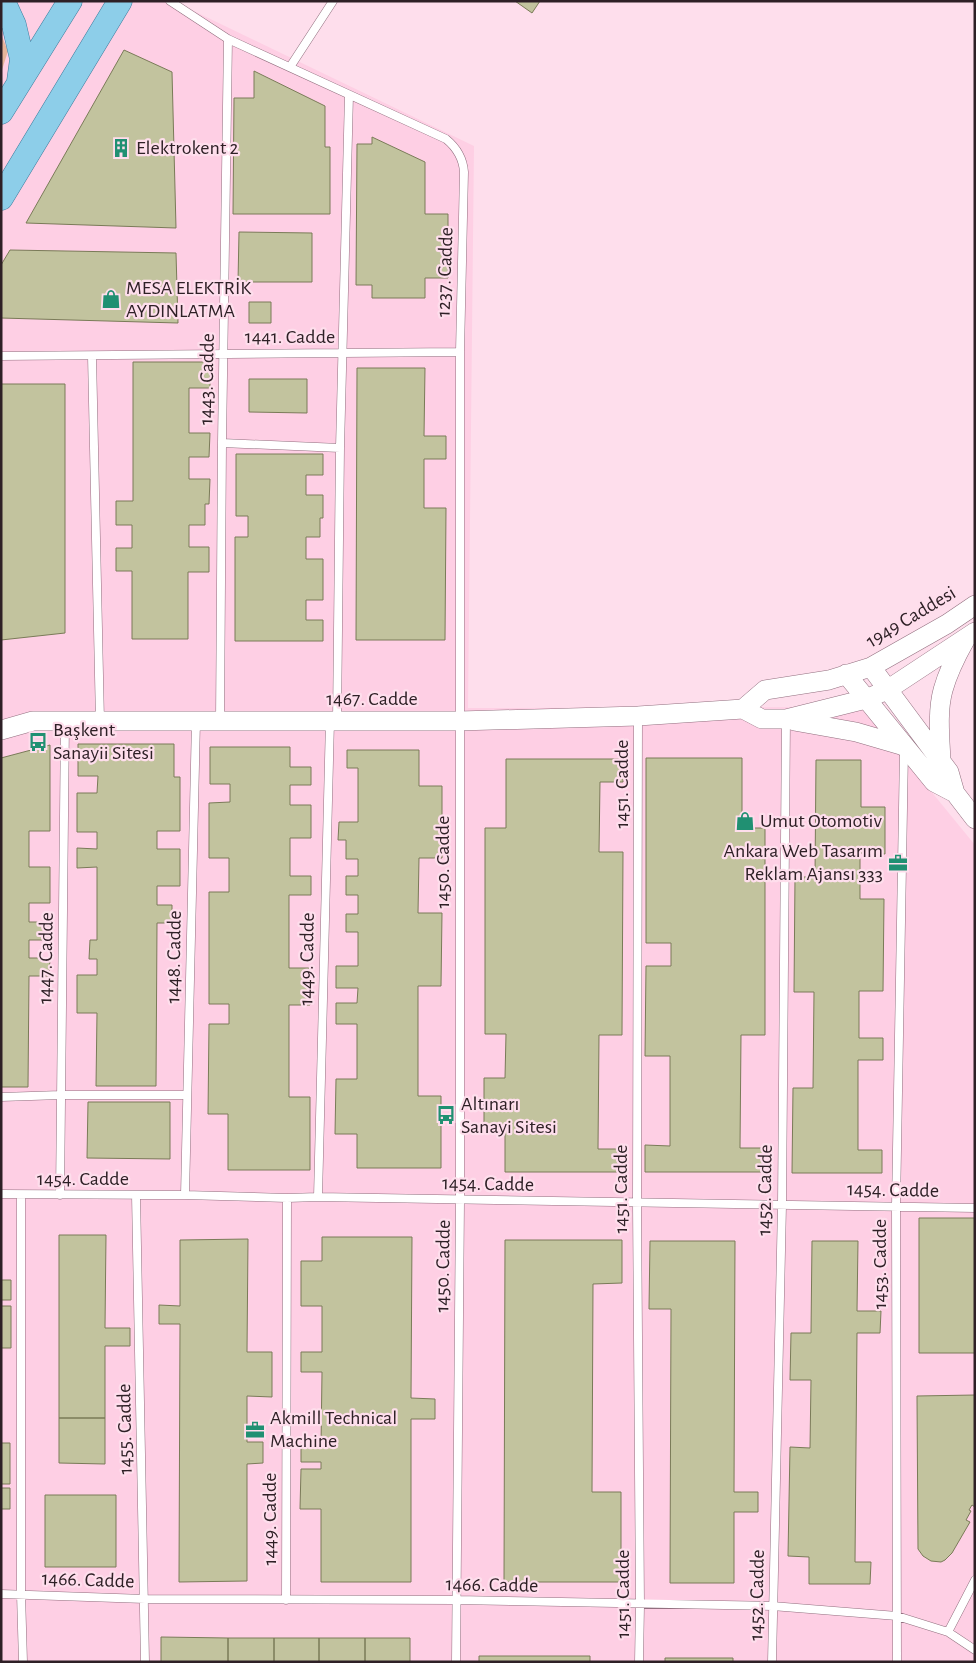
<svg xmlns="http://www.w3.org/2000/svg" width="976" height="1663" font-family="'Alegreya Sans',sans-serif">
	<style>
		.built { fill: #fecfe4 }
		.green { fill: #e6b59b }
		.building { fill: #c2c39e; stroke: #7a7b58 }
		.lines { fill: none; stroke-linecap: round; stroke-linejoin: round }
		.service-casing { stroke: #926f7f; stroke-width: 9 }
		.tertiary-casing { stroke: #926f7f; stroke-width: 20 }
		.primary-casing { stroke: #3a7c9c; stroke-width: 25 }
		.service { stroke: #fff; stroke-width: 8 }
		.tertiary { stroke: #fff; stroke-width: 19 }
		.primary { stroke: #8dcee9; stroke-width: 24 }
		.labels { text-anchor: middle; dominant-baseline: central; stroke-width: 4.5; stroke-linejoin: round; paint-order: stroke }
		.poi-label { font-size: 20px; fill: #2e2026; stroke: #fedeec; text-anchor: start }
		.street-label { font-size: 20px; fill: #2e2026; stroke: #fedeec }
	</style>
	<rect width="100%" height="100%" fill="#fedeec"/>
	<path class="built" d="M 1,1 L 173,1 L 474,146 L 468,708 L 862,707 L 975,845 L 975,1662 L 1,1662 Z"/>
	<path class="green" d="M 1,34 L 8,51 L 1,73 Z"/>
	<path class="building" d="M 515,1 L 540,1 L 532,13 Z
		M 124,50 L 172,72 L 176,228 L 26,223 Z
		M 254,71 L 325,106 L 325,147 L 330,147 L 330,214 L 233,214 L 234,98 L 254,98 Z
		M 372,137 L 425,162 L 425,214 L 448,214 L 448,278 L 425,278 L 425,298 L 372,298 L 372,285 L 356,285 L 357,144 L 372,144 Z
		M 239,232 L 312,233 L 312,282 L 238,282 Z
		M 10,250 L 176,253 L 178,323 L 1,318 L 1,265 Z
		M 249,302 L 271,302 L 271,323 L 249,323 Z
		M 133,362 L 210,362 L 210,388 L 189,388 L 189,433 L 210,433 L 209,457 L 189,457 L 189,479 L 210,479 L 209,504 L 205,504 L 205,525 L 189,525 L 189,547 L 209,547 L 209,572 L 188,572 L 188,639 L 132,639 L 132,571 L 116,571 L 116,548 L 132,548 L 132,525 L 116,525 L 116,501 L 133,501 Z
		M 357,368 L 425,368 L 424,436 L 446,436 L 446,459 L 424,459 L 424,508 L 446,508 L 445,640 L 356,640 Z
		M 249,379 L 307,379 L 307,413 L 249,412 Z
		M 1,384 L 65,384 L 65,633 L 1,640 Z
		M 236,454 L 323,454 L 323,475 L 306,475 L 306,495 L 323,495 L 323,518 L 320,518 L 320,537 L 306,537 L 306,559 L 323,559 L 323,600 L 306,600 L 306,620 L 323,620 L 323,641 L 235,641 L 235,537 L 248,537 L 248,516 L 236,516 Z
		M 78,744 L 174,744 L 174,777 L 180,777 L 180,831 L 157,831 L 157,849 L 180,849 L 180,886 L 157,886 L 157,905 L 172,905 L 172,923 L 157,923 L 156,1086 L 96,1086 L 97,1013 L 77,1013 L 77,975 L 97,975 L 97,959 L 89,959 L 90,940 L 97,940 L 97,867 L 77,868 L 77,848 L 97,849 L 97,832 L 77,832 L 77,793 L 97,793 L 98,776 L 78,776 Z
		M 50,745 L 50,831 L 29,831 L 29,867 L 50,867 L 50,903 L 29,903 L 29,922 L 50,922 L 50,940 L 29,940 L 29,958 L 50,958 L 49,976 L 29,976 L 28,1087 L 1,1087 L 1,758 Z
		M 210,747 L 290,747 L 290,767 L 311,767 L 311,785 L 290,785 L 290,805 L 311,805 L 311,838 L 290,838 L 290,876 L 311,876 L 311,895 L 289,895 L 289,968 L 310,968 L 310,1005 L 289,1005 L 289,1097 L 310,1097 L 310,1170 L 228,1170 L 228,1114 L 208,1114 L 209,1024 L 229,1024 L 229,1004 L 209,1004 L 209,892 L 229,892 L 229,858 L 209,858 L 209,803 L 230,802 L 230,784 L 210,784 Z
		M 347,750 L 419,750 L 419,786 L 442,786 L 442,858 L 419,858 L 418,913 L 442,913 L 441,986 L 418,986 L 418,1096 L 441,1096 L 441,1168 L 357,1168 L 357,1134 L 335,1134 L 336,1079 L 357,1079 L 357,1024 L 336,1024 L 336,1003 L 357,1003 L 358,988 L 336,988 L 336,966 L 358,966 L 358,932 L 346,932 L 346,914 L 358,914 L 358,895 L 346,895 L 346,876 L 358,876 L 358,859 L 346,859 L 346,840 L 338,840 L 339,822 L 358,822 L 358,768 L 347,768 Z
		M 646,758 L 742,758 L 742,828 L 765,828 L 765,1035 L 741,1035 L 740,1148 L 764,1148 L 764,1172 L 645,1172 L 645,1145 L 670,1146 L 670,1056 L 645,1056 L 646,966 L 671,966 L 671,943 L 646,943 Z
		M 506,759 L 623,759 L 623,782 L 600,782 L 599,852 L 623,852 L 622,1035 L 599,1035 L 598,1149 L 622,1149 L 621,1172 L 505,1172 L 505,1127 L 484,1127 L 484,1078 L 505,1078 L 506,1034 L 485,1034 L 485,828 L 506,828 Z
		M 816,760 L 861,760 L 861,807 L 885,807 L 885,854 L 860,853 L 860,899 L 884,899 L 883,991 L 859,991 L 859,1038 L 883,1038 L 883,1060 L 858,1060 L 858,1150 L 882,1150 L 882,1173 L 792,1173 L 793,1088 L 813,1088 L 814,992 L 794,992 L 795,877 L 815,877 Z
		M 88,1102 L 170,1102 L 170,1159 L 87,1158 Z
		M 919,1218 L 975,1218 L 975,1353 L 919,1353 Z
		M 59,1235 L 106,1235 L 105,1328 L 130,1328 L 130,1346 L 105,1346 L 105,1418 L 59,1418 Z
		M 322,1237 L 412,1237 L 411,1398 L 435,1399 L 435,1419 L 411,1419 L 411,1582 L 321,1582 L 321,1509 L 300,1509 L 301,1469 L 321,1469 L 321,1462 L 301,1462 L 301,1446 L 321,1447 L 322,1372 L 301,1372 L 301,1352 L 322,1352 L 322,1306 L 301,1306 L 301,1261 L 322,1261 Z
		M 248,1239 L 247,1352 L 272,1352 L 272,1397 L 247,1396 L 247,1442 L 263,1442 L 263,1463 L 247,1464 L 247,1581 L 179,1582 L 180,1324 L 159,1324 L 159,1305 L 180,1306 L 180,1240 Z
		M 505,1240 L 622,1240 L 622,1283 L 593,1284 L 592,1492 L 621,1492 L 621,1582 L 504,1582 Z
		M 650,1241 L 735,1241 L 734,1492 L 758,1492 L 758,1512 L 734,1512 L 734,1583 L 670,1583 L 671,1309 L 649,1309 Z
		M 812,1241 L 858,1241 L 857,1311 L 881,1311 L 880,1333 L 857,1333 L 855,1562 L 871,1562 L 870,1584 L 809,1584 L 809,1557 L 788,1556 L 790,1447 L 810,1448 L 811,1380 L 790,1380 L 791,1333 L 811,1333 Z
		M 1,1280 L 11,1280 L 11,1300 L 1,1300 Z
		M 1,1306 L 11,1306 L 11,1348 L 1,1348 Z
		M 975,1395 L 975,1507 L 972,1505 L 969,1510 L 971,1511 L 966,1520 L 970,1522 L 952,1553 L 945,1560 L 941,1562 L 931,1561 L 923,1556 L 918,1549 L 917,1396 Z
		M 59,1418 L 105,1418 L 105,1464 L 59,1463 Z
		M 1,1443 L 10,1443 L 10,1484 L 1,1484 Z
		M 1,1488 L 10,1488 L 10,1509 L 1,1509 Z
		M 45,1495 L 116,1495 L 116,1567 L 45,1567 Z
		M 161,1637 L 228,1638 L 228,1662 L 161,1662 Z
		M 228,1638 L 274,1638 L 274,1662 L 228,1662 Z
		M 274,1638 L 319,1638 L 319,1662 L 274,1662 Z
		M 319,1638 L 365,1638 L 365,1662 L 319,1662 Z
		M 365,1638 L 410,1638 L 410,1662 L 365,1662 Z
		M 479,1656 L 590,1656 L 590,1662 L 479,1662 Z
		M 665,1658 L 733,1658 L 733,1662 L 665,1662 Z"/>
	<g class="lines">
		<g class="service-casing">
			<path id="service" d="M 170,1 L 228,39 L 446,139 C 457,148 463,158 464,172 L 460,352 L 460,1201 L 456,1662
				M 290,67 L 333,1
				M 1,356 L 460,352
				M 92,356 L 100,721
				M 222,443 L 340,448
				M 638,716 L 637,1203 L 640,1605 L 639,1662
				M 220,721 L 222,443 L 228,39
				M 337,721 L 340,448 L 349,95
				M 1,1097 L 61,1095 L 187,1095
				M 1,1194 L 185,1195 L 287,1198 L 318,1197 L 975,1208
				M 21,1195 L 21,1594 L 23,1662
				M 60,1195 L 65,721
				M 136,1195 L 145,1662
				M 185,1195 L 196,721
				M 318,1197 L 330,721
				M 1,1594 L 145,1599 L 456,1600 L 772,1606 L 897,1616 L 948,1632 L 975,1650
				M 286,1600 L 287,1198
				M 948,1632 L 975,1580
				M 772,1662 L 782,1205 L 786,719
				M 897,1662 L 896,1206 L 904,751"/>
		</g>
		<g class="tertiary-casing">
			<path id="tertiary" d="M 871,667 L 949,772 L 955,793 L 975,819
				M 846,674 L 934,782 L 955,793
				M 743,709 L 765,690 L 829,680 L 871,667 L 947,624 L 975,605
				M 794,721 L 856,732 L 904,746
				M 1,730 L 33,721 L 459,721 L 638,716 L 743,709 L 762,719 L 786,719 L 866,699 L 887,690 L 975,632
				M 941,761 C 940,738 937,712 943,690 C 948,672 956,656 965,640"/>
		</g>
		<g class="primary-casing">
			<path id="primary" d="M 3,1 L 14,25 L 22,59 L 19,81
				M 1,112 L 70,1
				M 1,198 L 120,1"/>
		</g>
		<use href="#service" class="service"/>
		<use href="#tertiary" class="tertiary"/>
		<use href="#primary" class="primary"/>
	</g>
	<defs>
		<g id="building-bare" transform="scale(1.5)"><path d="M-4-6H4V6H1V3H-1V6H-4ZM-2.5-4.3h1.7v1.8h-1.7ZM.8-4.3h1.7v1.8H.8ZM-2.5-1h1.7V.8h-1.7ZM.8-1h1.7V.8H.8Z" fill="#209072" stroke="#fedeec" stroke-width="2.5" paint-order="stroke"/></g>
		<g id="shop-bare" transform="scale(1.5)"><path d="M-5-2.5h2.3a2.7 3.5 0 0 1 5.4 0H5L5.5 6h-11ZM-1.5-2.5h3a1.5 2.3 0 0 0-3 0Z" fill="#209072" stroke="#fedeec" stroke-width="2.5" paint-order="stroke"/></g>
		<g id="bus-bare" transform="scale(1.5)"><path d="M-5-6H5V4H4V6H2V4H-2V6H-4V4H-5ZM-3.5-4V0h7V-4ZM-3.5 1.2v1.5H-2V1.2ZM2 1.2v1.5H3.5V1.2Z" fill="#209072" stroke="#fedeec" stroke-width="2.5" paint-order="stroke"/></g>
		<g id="office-bare" transform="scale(1.5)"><path d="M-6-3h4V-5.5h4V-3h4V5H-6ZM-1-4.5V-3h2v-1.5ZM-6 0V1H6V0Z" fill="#209072" stroke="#fedeec" stroke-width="2.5" paint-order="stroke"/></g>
	</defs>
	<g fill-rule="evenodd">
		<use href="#building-bare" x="121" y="148"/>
		<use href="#shop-bare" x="111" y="299"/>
		<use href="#bus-bare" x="38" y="742"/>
		<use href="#shop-bare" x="745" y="821"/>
		<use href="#office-bare" x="898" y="863"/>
		<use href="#bus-bare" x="446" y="1115"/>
		<use href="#office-bare" x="255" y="1430"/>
	</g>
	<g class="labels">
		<g class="poi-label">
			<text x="136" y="148">Elektrokent 2</text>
			<text x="126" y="288">MESA ELEKTRİK<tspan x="126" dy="23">AYDINLATMA</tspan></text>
			<text x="53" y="730">Başkent<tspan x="53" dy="23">Sanayii Sitesi</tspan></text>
			<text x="760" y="821">Umut Otomotiv</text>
			<text x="883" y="851" text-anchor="end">Ankara Web Tasarım<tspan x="883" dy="23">Reklam Ajansı 333</tspan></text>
			<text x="461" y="1104">Altınarı<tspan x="461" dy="23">Sanayi Sitesi</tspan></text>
			<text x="270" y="1418">Akmill Technical<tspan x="270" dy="23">Machine</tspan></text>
		</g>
		<g class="street-label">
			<text transform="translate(445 272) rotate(-88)">1237. Cadde</text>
			<text x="290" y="337">1441. Cadde</text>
			<text transform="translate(207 379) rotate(-89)">1443. Cadde</text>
			<text transform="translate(911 617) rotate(-31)">1949 Caddesi</text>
			<text x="372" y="699">1467. Cadde</text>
			<text transform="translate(622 784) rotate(-90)">1451. Cadde</text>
			<text transform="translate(443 862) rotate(-90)">1450. Cadde</text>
			<text transform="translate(174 957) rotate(-89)">1448. Cadde</text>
			<text transform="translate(46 958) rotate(-89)">1447. Cadde</text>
			<text transform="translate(307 959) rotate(-89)">1449. Cadde</text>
			<text x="83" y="1179">1454. Cadde</text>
			<text transform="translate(488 1184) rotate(1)">1454. Cadde</text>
			<text transform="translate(621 1189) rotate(-90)">1451. Cadde</text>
			<text transform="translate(765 1190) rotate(-89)">1452. Cadde</text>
			<text transform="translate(893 1190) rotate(1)">1454. Cadde</text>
			<text transform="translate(880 1264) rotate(-90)">1453. Cadde</text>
			<text transform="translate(443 1266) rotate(-89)">1450. Cadde</text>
			<text transform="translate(125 1429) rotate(-91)">1455. Cadde</text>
			<text transform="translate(270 1519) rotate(-90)">1449. Cadde</text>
			<text transform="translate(88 1580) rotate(2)">1466. Cadde</text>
			<text transform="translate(492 1585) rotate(1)">1466. Cadde</text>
			<text transform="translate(623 1594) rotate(-90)">1451. Cadde</text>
			<text transform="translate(757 1595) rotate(-89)">1452. Cadde</text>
		</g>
	</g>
	<rect width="976" height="1663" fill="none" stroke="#2e2026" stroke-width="5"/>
</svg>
